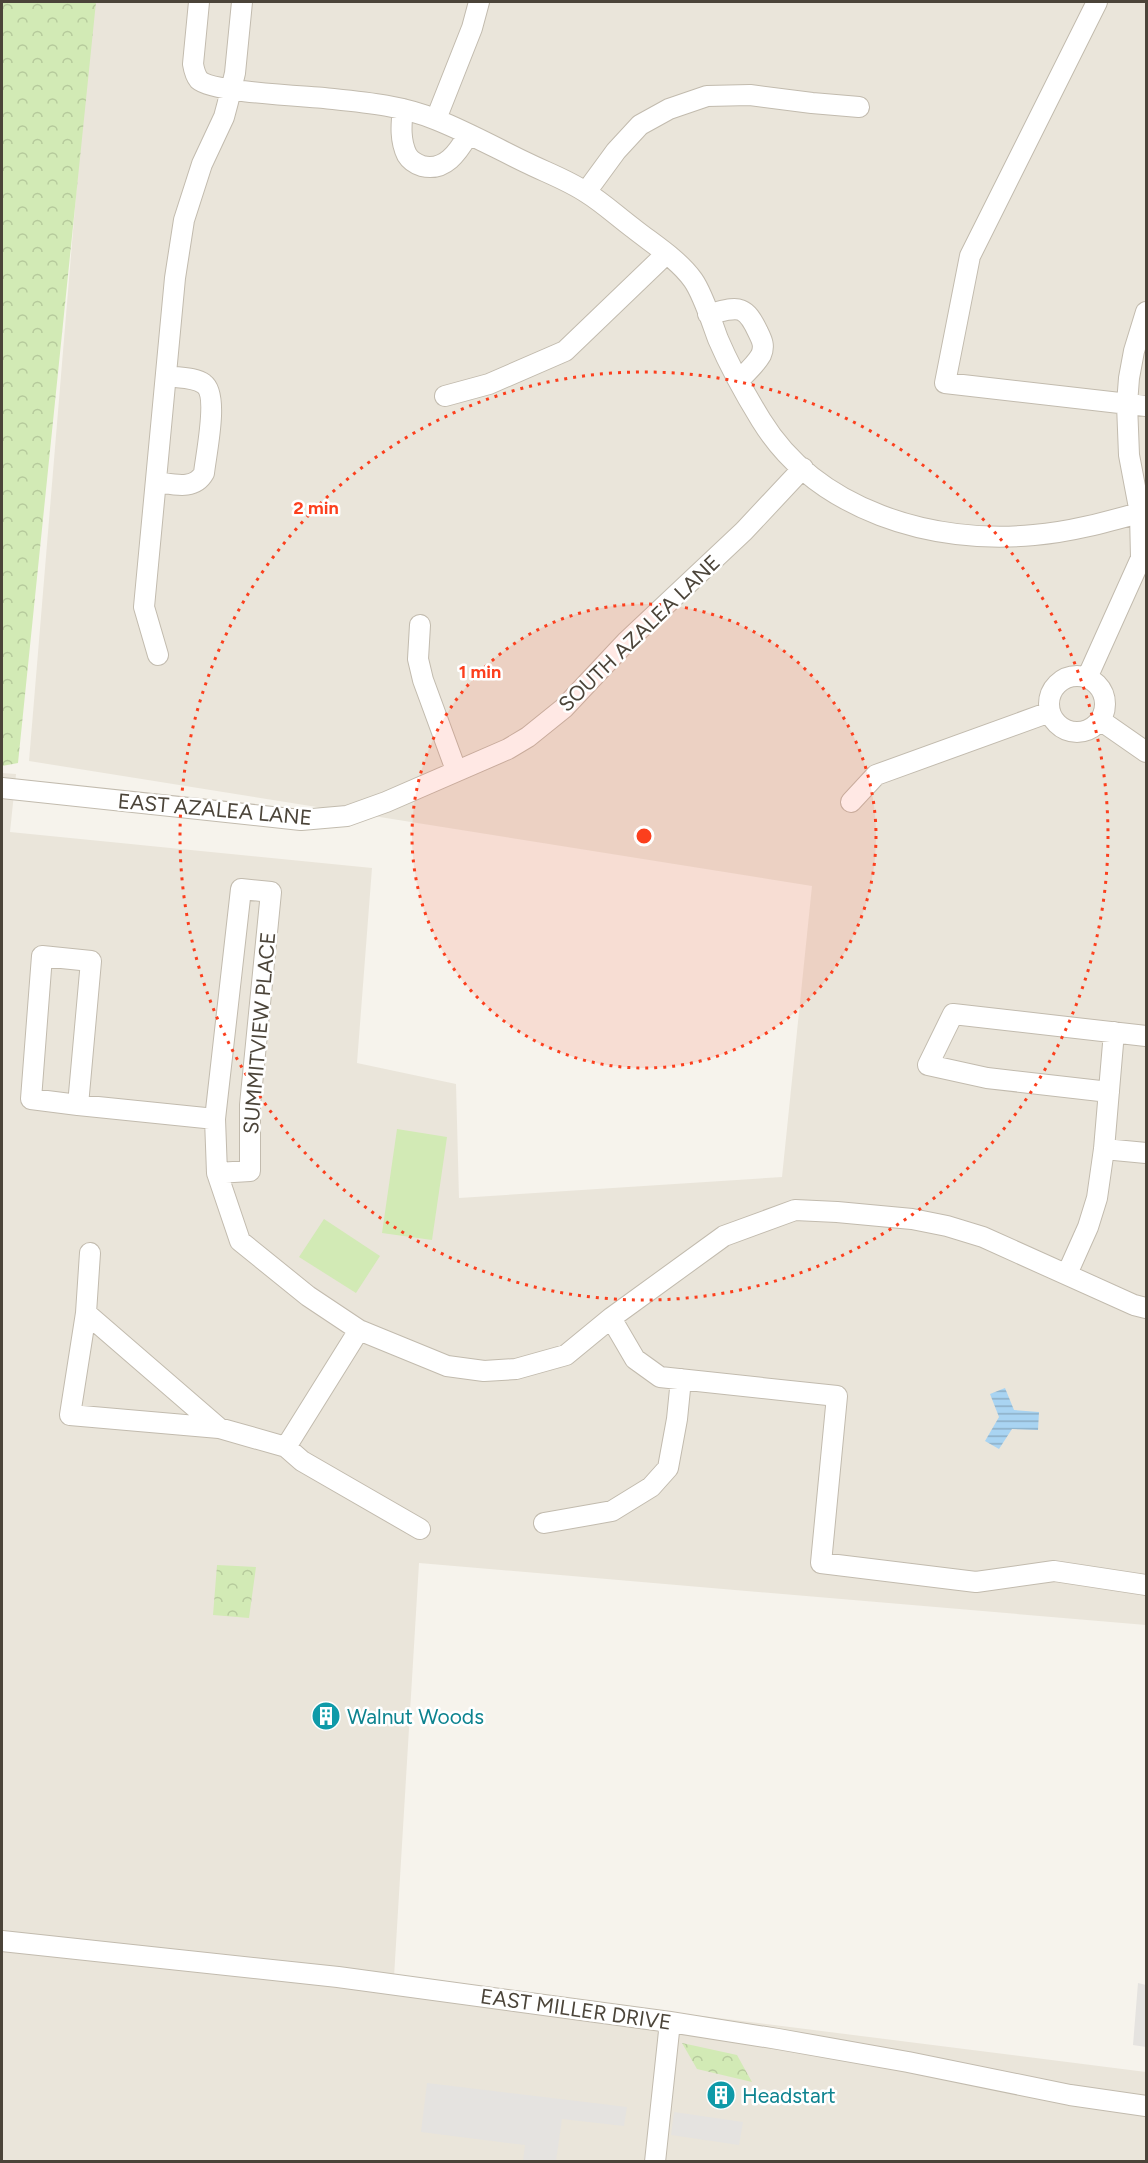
<svg xmlns="http://www.w3.org/2000/svg" width="1148" height="2163" font-family="Figtree,sans-serif">
	<style>
		.residential { fill: #eae5da }
		.green { fill: #d2eab5 }
		.forest { fill: url(#forest-crowns) }
		.parking { fill: #e5e3e0 }
		.water { fill: url(#water-rules) }
		.lines { fill: none; stroke-linecap: round; stroke-linejoin: round }
		.street-casing { stroke: #c2bbae; stroke-width: 22 }
		.street { stroke: #fff; stroke-width: 20 }
		.ring { fill: none; stroke: #fc3f1d; stroke-width: 3; stroke-dasharray: 3 6 }
		.labels { text-anchor: middle; dominant-baseline: central; stroke-width: 5; stroke-linejoin: round; paint-order: stroke }
		.street-label { font-size: 21px; fill: #4b4439; stroke: #fff }
		.culture-label { font-size: 21px; fill: #0d838f; stroke: #fff; text-anchor: start }
		.centre { fill: #fc3f1d; stroke: #fff; stroke-width: 3 }
		.ring-label { font-size: 18px; text-anchor: middle; font-weight: bold; fill: #fc3f1d; stroke: #fff; stroke-width: 5; stroke-linejoin: round; paint-order: stroke }
	</style>
	<defs>
		<pattern id="forest-crowns" width="20" height="18" patternUnits="userSpaceOnUse" patternTransform="scale(1.5)"><rect width="20" height="18" fill="#d2eab5"/><path d="M2 6a3 3 0 1 1 6 0M12 15a3 3 0 1 1 6 0" fill="none" stroke="#b6ca9c"/></pattern>
		<pattern id="water-rules" width="6" height="5" patternUnits="userSpaceOnUse" patternTransform="scale(1.5)"><rect width="6" height="5" fill="#a9d4f2"/><path d="M0 2.5h6" fill="none" stroke="#8caec5"/></pattern>
	</defs>
	<rect width="100%" height="100%" fill="#f6f3ec"/>
	<path class="residential" d="M 92,2 L 1146,2 L 1146,1625 L 419,1563 L 394,1977 L 1146,2072 L 1146,2161 L 2,2161 L 2,773 L 16,774 L 10,832 L 372,868 L 357,1063 L 456,1084 L 459,1198 L 782,1177 L 812,886 L 29,761 Z"/>
	<path class="green" d="M 397,1129 L 447,1137 L 432,1240 L 382,1233 Z
		M 324,1219 L 380,1256 L 356,1293 L 299,1257 Z"/>
	<path class="forest" d="M 2,2 L 96,2 L 18,763 L 2,766 Z
		M 217,1565 L 256,1567 L 249,1618 L 213,1615 Z
		M 682,2043 L 737,2055 L 752,2082 L 697,2069 Z"/>
	<path class="parking" d="M 1138,1983 L 1146,1985 L 1146,2047 L 1133,2045 Z
		M 427,2083 L 627,2107 L 624,2126 L 562,2119 L 556,2161 L 523,2161 L 525,2145 L 421,2132 Z
		M 674,2112 L 743,2122 L 739,2145 L 671,2135 Z"/>
	<path class="water" d="M 1005,1388 L 1014,1410 L 1039,1412 L 1038,1430 L 1012,1429 L 999,1449 L 985,1441 L 999,1417 L 990,1394 Z"/>
	<g class="lines">
		<g class="street-casing">
			<path id="street" d="M 199,2 L 193,64 C 194,70 195,75 199,80 C 212,92 302,96 324,98 C 362,102 401,105 437,120 C 467,132 496,148 525,162 C 545,172 568,180 587,193 C 603,203 617,216 633,228 C 653,244 678,259 693,280 C 703,294 712,323 718,339 C 730,367 745,394 761,420 C 817,511 933,545 1034,535 C 1072,532 1110,521 1146,511
				M 1097,2 L 970,256 L 945,383 L 1146,406
				M 403,109 C 401,125 400,141 407,155 C 410,160 416,164 422,166 C 445,172 458,152 468,135
				M 436,119 L 472,28 L 479,2
				M 586,192 L 616,151 L 640,125 L 669,109 L 707,96 L 750,95 L 812,103 L 859,107
				M 708,314 C 737,308 744,302 758,332 C 762,340 765,346 761,355 C 756,364 746,373 739,380
				M 445,396 L 489,384 L 565,351 L 666,254
				M 156,482 C 173,484 194,491 204,473 C 206,454 219,395 204,384 C 195,377 178,378 167,376
				M 420,625 L 418,659 L 423,680 L 456,770
				M 158,655 L 144,607 L 175,278 L 184,220 L 202,164 L 224,117 L 228,102 L 235,73 L 242,2
				M1049 704a28 28 0 1 1 56 0a28 28 0 1 1-56 0Z
				M 1087,678 L 1141,558 L 1140,513 L 1129,455 L 1127,404 L 1129,378 L 1134,351 L 1146,312
				M 1100,720 L 1146,752
				M 2,788 L 301,820 L 347,816 L 386,802 L 508,749 L 528,737 L 564,708 L 626,642 L 744,531 L 803,468
				M 851,802 L 876,775 L 1050,712
				M 42,956 L 91,961 L 78,1105 L 31,1099 Z
				M 1109,1092 L 987,1078 L 928,1065 L 953,1014 L 1146,1036
				M 78,1105 L 215,1119
				M 1104,1149 L 1146,1153
				M 217,1173 L 250,1171 L 250,1105 L 271,892 L 241,889 L 215,1119 L 217,1173 L 240,1241 L 308,1296 L 359,1330 L 447,1366 L 484,1371 L 516,1369 L 566,1355 L 611,1318 L 724,1236 L 795,1210 L 837,1212 L 912,1219 L 947,1226 L 983,1237 L 1134,1305 L 1146,1308
				M 90,1253 L 86,1313 L 70,1415 L 219,1428 L 286,1447 L 302,1461 L 420,1529
				M 1067,1274 L 1088,1227 L 1097,1198 L 1104,1149 L 1114,1032
				M 86,1313 L 219,1428
				M 611,1318 L 635,1359 L 660,1377 L 837,1396 L 821,1563 L 976,1582 L 1054,1571 L 1146,1585
				M 286,1447 L 359,1330
				M 544,1523 L 612,1511 L 651,1487 L 668,1468 L 677,1419 L 681,1379
				M 2,1941 L 338,1977 L 670,2022 L 778,2039 L 908,2062 L 1070,2095 L 1146,2106
				M 655,2162 L 670,2022"/>
		</g>
		<use href="#street" class="street"/>
	</g>
	<circle cx="644" cy="836" r="232" fill="#fc3f1d" fill-opacity=".12"/>
	<g class="ring">
		<circle cx="644" cy="836" r="232"/>
		<circle cx="644" cy="836" r="464"/>
	</g>
	<defs>
		<g id="building-disc" transform="scale(1.5)"><circle r="9.5" fill="#0f9aa8" stroke="#fff"/><path d="M-4-6H4V6H1V3H-1V6H-4ZM-2.5-4.3h1.7v1.8h-1.7ZM.8-4.3h1.7v1.8H.8ZM-2.5-1h1.7V.8h-1.7ZM.8-1h1.7V.8H.8Z" fill="#fff"/></g>
	</defs>
	<g fill-rule="evenodd">
		<use href="#building-disc" x="326" y="1716"/>
		<use href="#building-disc" x="721" y="2095"/>
	</g>
	<g class="labels">
		<g class="street-label">
			<text transform="translate(639 633) rotate(-44)">SOUTH AZALEA LANE</text>
			<text transform="translate(215 809) rotate(5)">EAST AZALEA LANE</text>
			<text transform="translate(259 1033) rotate(-85)">SUMMITVIEW PLACE</text>
			<text transform="translate(576 2009) rotate(8)">EAST MILLER DRIVE</text>
		</g>
		<g class="culture-label">
			<text x="347" y="1716">Walnut Woods</text>
			<text x="742" y="2095">Headstart</text>
		</g>
	</g>
	<circle cx="644" cy="836" r="9" class="centre"/>
	<g class="ring-label">
		<text x="316" y="514">2 min</text>
		<text x="480" y="678">1 min</text>
	</g>
	<rect width="1148" height="2163" fill="none" stroke="#4b4439" stroke-width="6"/>
</svg>
